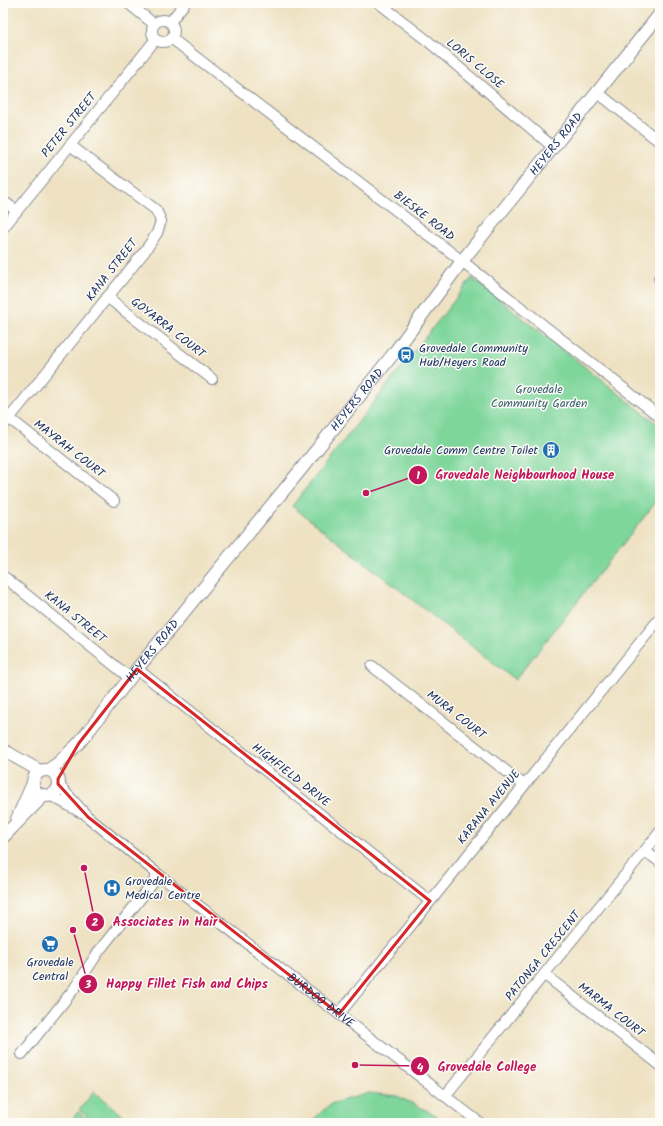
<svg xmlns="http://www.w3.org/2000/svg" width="663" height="1126" font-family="Kalam,sans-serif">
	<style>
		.green { fill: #7ed69b; stroke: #4c827c }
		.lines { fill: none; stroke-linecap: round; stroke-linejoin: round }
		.minor-casing { stroke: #848890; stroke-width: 12 }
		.tertiary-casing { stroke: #848890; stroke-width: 14 }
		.minor { stroke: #fff; stroke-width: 10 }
		.tertiary { stroke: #fff; stroke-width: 12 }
		.marked { fill: none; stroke: #d62828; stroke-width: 3; stroke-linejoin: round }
		.labels { text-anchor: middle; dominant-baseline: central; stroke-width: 3; stroke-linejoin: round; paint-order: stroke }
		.street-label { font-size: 12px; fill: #1b2f5e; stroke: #fdfcf7 }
		.poi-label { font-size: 12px; fill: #1b2f5e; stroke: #fdfcf7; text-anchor: start }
		.park-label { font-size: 12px; fill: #396170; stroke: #fdfcf7 }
		.leader { fill: none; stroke: #c2185b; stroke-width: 1.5 }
		.callout-dot { fill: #c2185b; stroke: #fdfcf7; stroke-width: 1.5 }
		.mark-label { font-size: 12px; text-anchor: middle; font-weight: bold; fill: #fff }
		.callout-label { font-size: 13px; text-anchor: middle; font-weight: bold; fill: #c2185b; stroke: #fdfcf7; stroke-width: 3; stroke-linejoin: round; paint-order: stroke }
	</style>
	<rect width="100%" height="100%" fill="#fdfcf7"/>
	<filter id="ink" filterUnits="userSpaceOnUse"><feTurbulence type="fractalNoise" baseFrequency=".025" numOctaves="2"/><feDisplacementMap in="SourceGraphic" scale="8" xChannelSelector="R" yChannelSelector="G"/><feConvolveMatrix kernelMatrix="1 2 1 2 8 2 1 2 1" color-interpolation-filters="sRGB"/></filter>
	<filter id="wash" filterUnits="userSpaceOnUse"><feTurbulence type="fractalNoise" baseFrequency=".012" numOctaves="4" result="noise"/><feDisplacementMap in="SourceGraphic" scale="16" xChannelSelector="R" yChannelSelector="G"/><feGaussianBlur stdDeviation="0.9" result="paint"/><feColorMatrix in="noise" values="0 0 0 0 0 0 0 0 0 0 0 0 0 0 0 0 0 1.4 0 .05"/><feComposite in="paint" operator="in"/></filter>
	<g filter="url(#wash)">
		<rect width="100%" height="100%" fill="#eee2c3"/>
		<path class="green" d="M 472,278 L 660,426 L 660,497 L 515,680 L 292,506 Z
			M 94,1092 L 131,1122 L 130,1123 L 95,1123 L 79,1110 Z
			M 369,1093 L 397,1096 L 436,1115 L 444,1123 L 310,1123 L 330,1104 Z
			M 78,1112 L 91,1123 L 69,1123 Z"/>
	</g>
	<g filter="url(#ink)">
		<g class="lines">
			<g class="minor-casing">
				<g id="minor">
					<path d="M 128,3 L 154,24"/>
					<path d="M 379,3 L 429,42 L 553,147"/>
					<circle cx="163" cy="31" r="11"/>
					<path d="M 170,22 L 185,3"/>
					<path d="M 171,38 L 462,261 L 660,417"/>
					<path d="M 597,92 L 660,142"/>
					<path d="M 3,201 L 17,211"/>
					<path d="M 3,228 L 156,39"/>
					<path d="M 659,278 L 660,277"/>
					<path d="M 107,297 L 212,379"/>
					<path d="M 9,418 L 114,501"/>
					<path d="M 3,426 L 145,251 L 157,233 L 161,221 L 156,210 L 70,145"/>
					<path d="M 3,576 L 130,678"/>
					<path d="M 372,666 L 524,785"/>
					<path d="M 137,669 L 430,901"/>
					<path id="s1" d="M 58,784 L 88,817 L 159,875 L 480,1123"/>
					<path d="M 50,795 L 80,812"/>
					<path d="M 645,851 L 660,862"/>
					<path d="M 545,975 L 660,1065"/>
					<path d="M 339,1014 L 660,618"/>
					<path d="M 22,1054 L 74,989 L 99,951 L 159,875"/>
					<path d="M 445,1096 L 660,832"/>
				</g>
			</g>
			<g class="tertiary-casing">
				<g id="tertiary">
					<path d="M 3,750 L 40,771"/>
					<path id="s2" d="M 48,770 L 57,764 L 79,743 L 137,669 L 298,473 L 394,353 L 462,261 L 660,14"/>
					<circle cx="46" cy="783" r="13"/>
					<path d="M 17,819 L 33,783"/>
					<path d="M 3,837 L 44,795"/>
				</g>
			</g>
			<use href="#minor" class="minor"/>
			<use href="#tertiary" class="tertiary"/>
		</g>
	</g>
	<path class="marked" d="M 137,669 L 430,901 L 339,1014 L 88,817 L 58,784 L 58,779 L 79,743 Z"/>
	<defs>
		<g id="bus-disc" transform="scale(0.9)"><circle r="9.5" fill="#1f6fb2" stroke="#fdfcf7"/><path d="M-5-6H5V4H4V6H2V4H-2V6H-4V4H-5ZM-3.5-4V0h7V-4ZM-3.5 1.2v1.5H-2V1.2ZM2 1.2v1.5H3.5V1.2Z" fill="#fff"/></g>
		<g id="building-disc" transform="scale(0.9)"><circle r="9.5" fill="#1f6fb2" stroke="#fdfcf7"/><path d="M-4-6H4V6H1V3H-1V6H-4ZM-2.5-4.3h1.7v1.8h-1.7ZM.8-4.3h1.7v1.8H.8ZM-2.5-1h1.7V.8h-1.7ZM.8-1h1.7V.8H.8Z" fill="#fff"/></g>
		<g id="hospital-disc" transform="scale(0.9)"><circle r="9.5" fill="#1f6fb2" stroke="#fdfcf7"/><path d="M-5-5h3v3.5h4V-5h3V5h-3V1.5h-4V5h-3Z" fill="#fff"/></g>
		<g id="supermarket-disc" transform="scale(0.9)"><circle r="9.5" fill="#1f6fb2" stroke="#fdfcf7"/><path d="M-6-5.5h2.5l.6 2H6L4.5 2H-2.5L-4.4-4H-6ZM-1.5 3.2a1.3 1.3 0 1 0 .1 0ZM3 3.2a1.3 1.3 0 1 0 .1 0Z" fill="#fff"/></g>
	</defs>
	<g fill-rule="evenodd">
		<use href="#bus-disc" x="406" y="355"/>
		<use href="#building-disc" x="551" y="450"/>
		<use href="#hospital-disc" x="112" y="888"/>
		<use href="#supermarket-disc" x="50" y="944"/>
	</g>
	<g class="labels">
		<g class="street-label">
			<text transform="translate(475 64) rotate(40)">LORIS CLOSE</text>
			<text transform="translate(69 125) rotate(-51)">PETER STREET</text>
			<text stroke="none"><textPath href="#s2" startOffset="807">HEYERS ROAD</textPath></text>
			<text transform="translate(424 216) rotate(38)">BIESKE ROAD</text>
			<text transform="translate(112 270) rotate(-52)">KANA STREET</text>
			<text transform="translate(168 328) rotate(38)">GOYARRA COURT</text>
			<text stroke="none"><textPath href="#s2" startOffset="483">HEYERS ROAD</textPath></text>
			<text transform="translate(69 449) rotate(38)">MAYRAH COURT</text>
			<text transform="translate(75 617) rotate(39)">KANA STREET</text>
			<text stroke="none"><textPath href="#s2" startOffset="159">HEYERS ROAD</textPath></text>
			<text transform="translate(456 715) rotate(38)">MURA COURT</text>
			<text transform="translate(291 775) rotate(38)">HIGHFIELD DRIVE</text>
			<text transform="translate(489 807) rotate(-51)">KARANA AVENUE</text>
			<text transform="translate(543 956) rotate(-51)">PATONGA CRESCENT</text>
			<text stroke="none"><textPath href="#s1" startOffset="341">BURDOO DRIVE</textPath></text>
			<text transform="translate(611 1010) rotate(38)">MARMA COURT</text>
		</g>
		<g class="poi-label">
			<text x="419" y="348">Grovedale Community<tspan x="419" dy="14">Hub/Heyers Road</tspan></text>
			<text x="538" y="450" text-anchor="end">Grovedale Comm Centre Toilet</text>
			<text x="125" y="881">Grovedale<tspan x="125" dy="14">Medical Centre</tspan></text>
			<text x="50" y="962" text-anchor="middle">Grovedale<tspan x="50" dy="14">Central</tspan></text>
		</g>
		<g class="park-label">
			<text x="539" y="389">Grovedale<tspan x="539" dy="14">Community Garden</tspan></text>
		</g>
	</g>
	<path class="leader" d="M366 493L418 475M84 868L95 922M73 930L88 984M355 1065L420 1066"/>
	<g class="callout-dot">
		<circle cx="366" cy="493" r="4"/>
		<circle cx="84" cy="868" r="4"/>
		<circle cx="73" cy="930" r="4"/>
		<circle cx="355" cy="1065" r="4"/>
		<circle cx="418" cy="475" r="10"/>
		<circle cx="95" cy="922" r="10"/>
		<circle cx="88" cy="984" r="10"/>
		<circle cx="420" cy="1066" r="10"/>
	</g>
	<g class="mark-label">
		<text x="418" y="479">1</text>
		<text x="95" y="926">2</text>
		<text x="88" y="988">3</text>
		<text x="420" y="1071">4</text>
	</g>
	<g class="callout-label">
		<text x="525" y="479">Grovedale Neighbourhood House</text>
		<text x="165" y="926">Associates in Hair</text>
		<text x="187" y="988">Happy Fillet Fish and Chips</text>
		<text x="487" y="1071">Grovedale College</text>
	</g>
	<rect width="663" height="1126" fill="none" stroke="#fdfcf7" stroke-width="16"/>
</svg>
